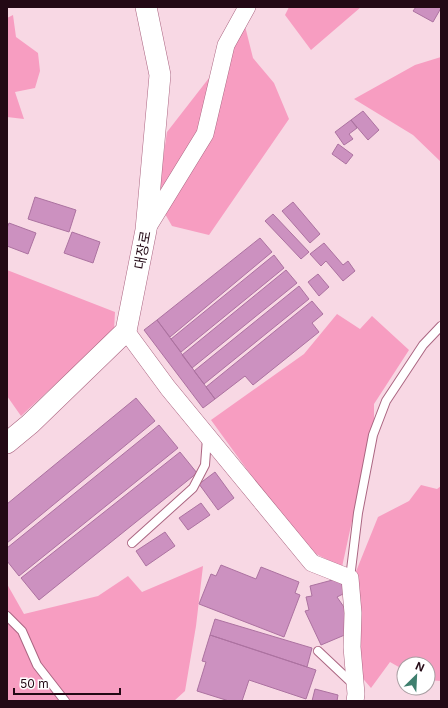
<svg xmlns="http://www.w3.org/2000/svg" width="448" height="708" font-family="Inter,'Noto Sans KR',sans-serif">
	<style>
		.green { fill: #f79dc1 }
		.building { fill: #cc91c0; stroke: #ac72a0 }
		.lines { fill: none; stroke-linecap: round; stroke-linejoin: round }
		.service-casing { stroke: #ab6682; stroke-width: 10 }
		.minor-casing { stroke: #ab6682; stroke-width: 18 }
		.tertiary-casing { stroke: #ab6682; stroke-width: 22 }
		.service { stroke: #fff; stroke-width: 8 }
		.minor { stroke: #fff; stroke-width: 17 }
		.tertiary { stroke: #fff; stroke-width: 21 }
		.labels { text-anchor: middle; dominant-baseline: central; stroke-width: 3; stroke-linejoin: round; paint-order: stroke }
		.street-label { font-size: 14px; fill: #230915; stroke: #fff }
	</style>
	<rect width="100%" height="100%" fill="#f8d8e4"/>
	<path class="green" d="M 289,7 L 361,7 L 311,50 L 285,15 Z
		M 13,15 L 16,37 L 38,53 L 40,71 L 35,88 L 15,92 L 24,119 L 7,117 L 7,18 Z
		M 245,26 L 253,58 L 274,83 L 289,119 L 209,235 L 172,226 L 157,200 L 167,132 L 209,78 Z
		M 441,57 L 441,162 L 413,135 L 354,99 L 415,65 Z
		M 7,270 L 115,312 L 114,330 L 21,416 L 7,396 Z
		M 337,314 L 360,329 L 372,316 L 409,350 L 374,404 L 374,420 L 342,567 L 304,548 L 211,420 L 304,354 Z
		M 421,485 L 437,489 L 441,486 L 441,681 L 428,680 L 428,664 L 404,664 L 404,670 L 390,662 L 371,688 L 359,674 L 355,574 L 378,517 L 409,501 Z
		M 203,566 L 196,626 L 185,691 L 174,701 L 7,701 L 7,584 L 24,614 L 98,596 L 128,576 L 142,592 Z"/>
	<path class="building" d="M 416,7 L 440,7 L 441,8 L 433,22 L 413,11 Z
		M 363,111 L 379,130 L 368,140 L 351,120 Z
		M 351,120 L 357,128 L 349,134 L 353,139 L 344,145 L 335,132 Z
		M 338,144 L 353,155 L 346,164 L 332,154 Z
		M 35,197 L 76,210 L 69,232 L 28,219 Z
		M 293,202 L 320,234 L 310,243 L 282,211 Z
		M 273,214 L 309,252 L 301,259 L 265,221 Z
		M 9,223 L 36,233 L 28,254 L 7,246 L 7,228 Z
		M 72,232 L 100,242 L 93,263 L 64,253 Z
		M 260,238 L 272,252 L 170,337 L 157,320 Z
		M 324,243 L 343,265 L 348,261 L 355,271 L 343,281 L 326,261 L 321,266 L 310,254 Z
		M 274,255 L 284,268 L 181,352 L 171,339 Z
		M 286,270 L 297,283 L 192,368 L 182,355 Z
		M 318,274 L 329,287 L 319,296 L 308,282 Z
		M 299,286 L 309,299 L 204,384 L 194,371 Z
		M 312,301 L 323,314 L 312,323 L 319,332 L 253,385 L 245,376 L 215,399 L 206,387 Z
		M 157,320 L 215,399 L 203,408 L 144,330 Z
		M 136,398 L 155,421 L 7,543 L 7,504 Z
		M 159,425 L 178,448 L 19,576 L 7,561 L 7,548 Z
		M 180,452 L 197,473 L 39,600 L 21,578 Z
		M 215,472 L 234,498 L 218,510 L 199,484 Z
		M 201,503 L 210,515 L 188,530 L 179,518 Z
		M 165,532 L 175,546 L 146,566 L 136,551 Z
		M 221,565 L 256,579 L 261,567 L 299,582 L 295,593 L 300,595 L 284,637 L 199,604 L 211,574 L 216,576 Z
		M 340,578 L 345,593 L 337,597 L 346,610 L 347,634 L 321,645 L 305,611 L 309,610 L 306,597 L 312,596 L 310,586 Z
		M 215,619 L 312,648 L 307,667 L 210,635 Z
		M 210,635 L 316,670 L 306,699 L 249,680 L 242,701 L 229,701 L 197,691 L 206,662 L 202,661 Z
		M 315,689 L 338,695 L 337,701 L 312,701 Z"/>
	<g class="lines">
		<g class="service-casing">
			<path id="service" d="M 132,543 L 193,488 L 205,465 L 207,438
				M 350,578 L 358,513 L 373,435 L 386,401 L 423,345 L 441,326
				M 7,616 L 22,631 L 37,665 L 65,701
				M 318,651 L 353,684"/>
		</g>
		<g class="minor-casing">
			<path id="minor" d="M 146,230 L 205,134 L 226,45 L 247,7
				M 126,331 L 168,388 L 312,563 L 350,578 L 353,613 L 352,647 L 356,694 L 355,701"/>
		</g>
		<g class="tertiary-casing">
			<path id="tertiary" d="M 7,443 L 30,424 L 126,331 L 146,230 L 160,75 L 146,7"/>
		</g>
		<use href="#service" class="service"/>
		<use href="#minor" class="minor"/>
		<use href="#tertiary" class="tertiary"/>
	</g>
	<g class="labels">
		<g class="street-label">
			<text transform="translate(142 250) rotate(-80)">대장로</text>
		</g>
	</g>
	<rect width="448" height="708" fill="none" stroke="#230915" stroke-width="16"/>
	<g transform="translate(416 676) rotate(24)"><circle r="19" fill="#ffffff" stroke="#a79da1"/>
	<path d="M0-3L7 15L0 10L-7 15Z" fill="#3e7f6e"/>
	<text y="-6" font-size="11" font-weight="bold" text-anchor="middle" fill="#230915">N</text>
	</g>
	<path d="M14 688v6h106v-6" fill="none" stroke="#230915" stroke-width="2"/>
	<text x="20" y="688" font-size="12" fill="#230915" stroke="#ffffff" stroke-width="3" paint-order="stroke">50 m</text>
</svg>
